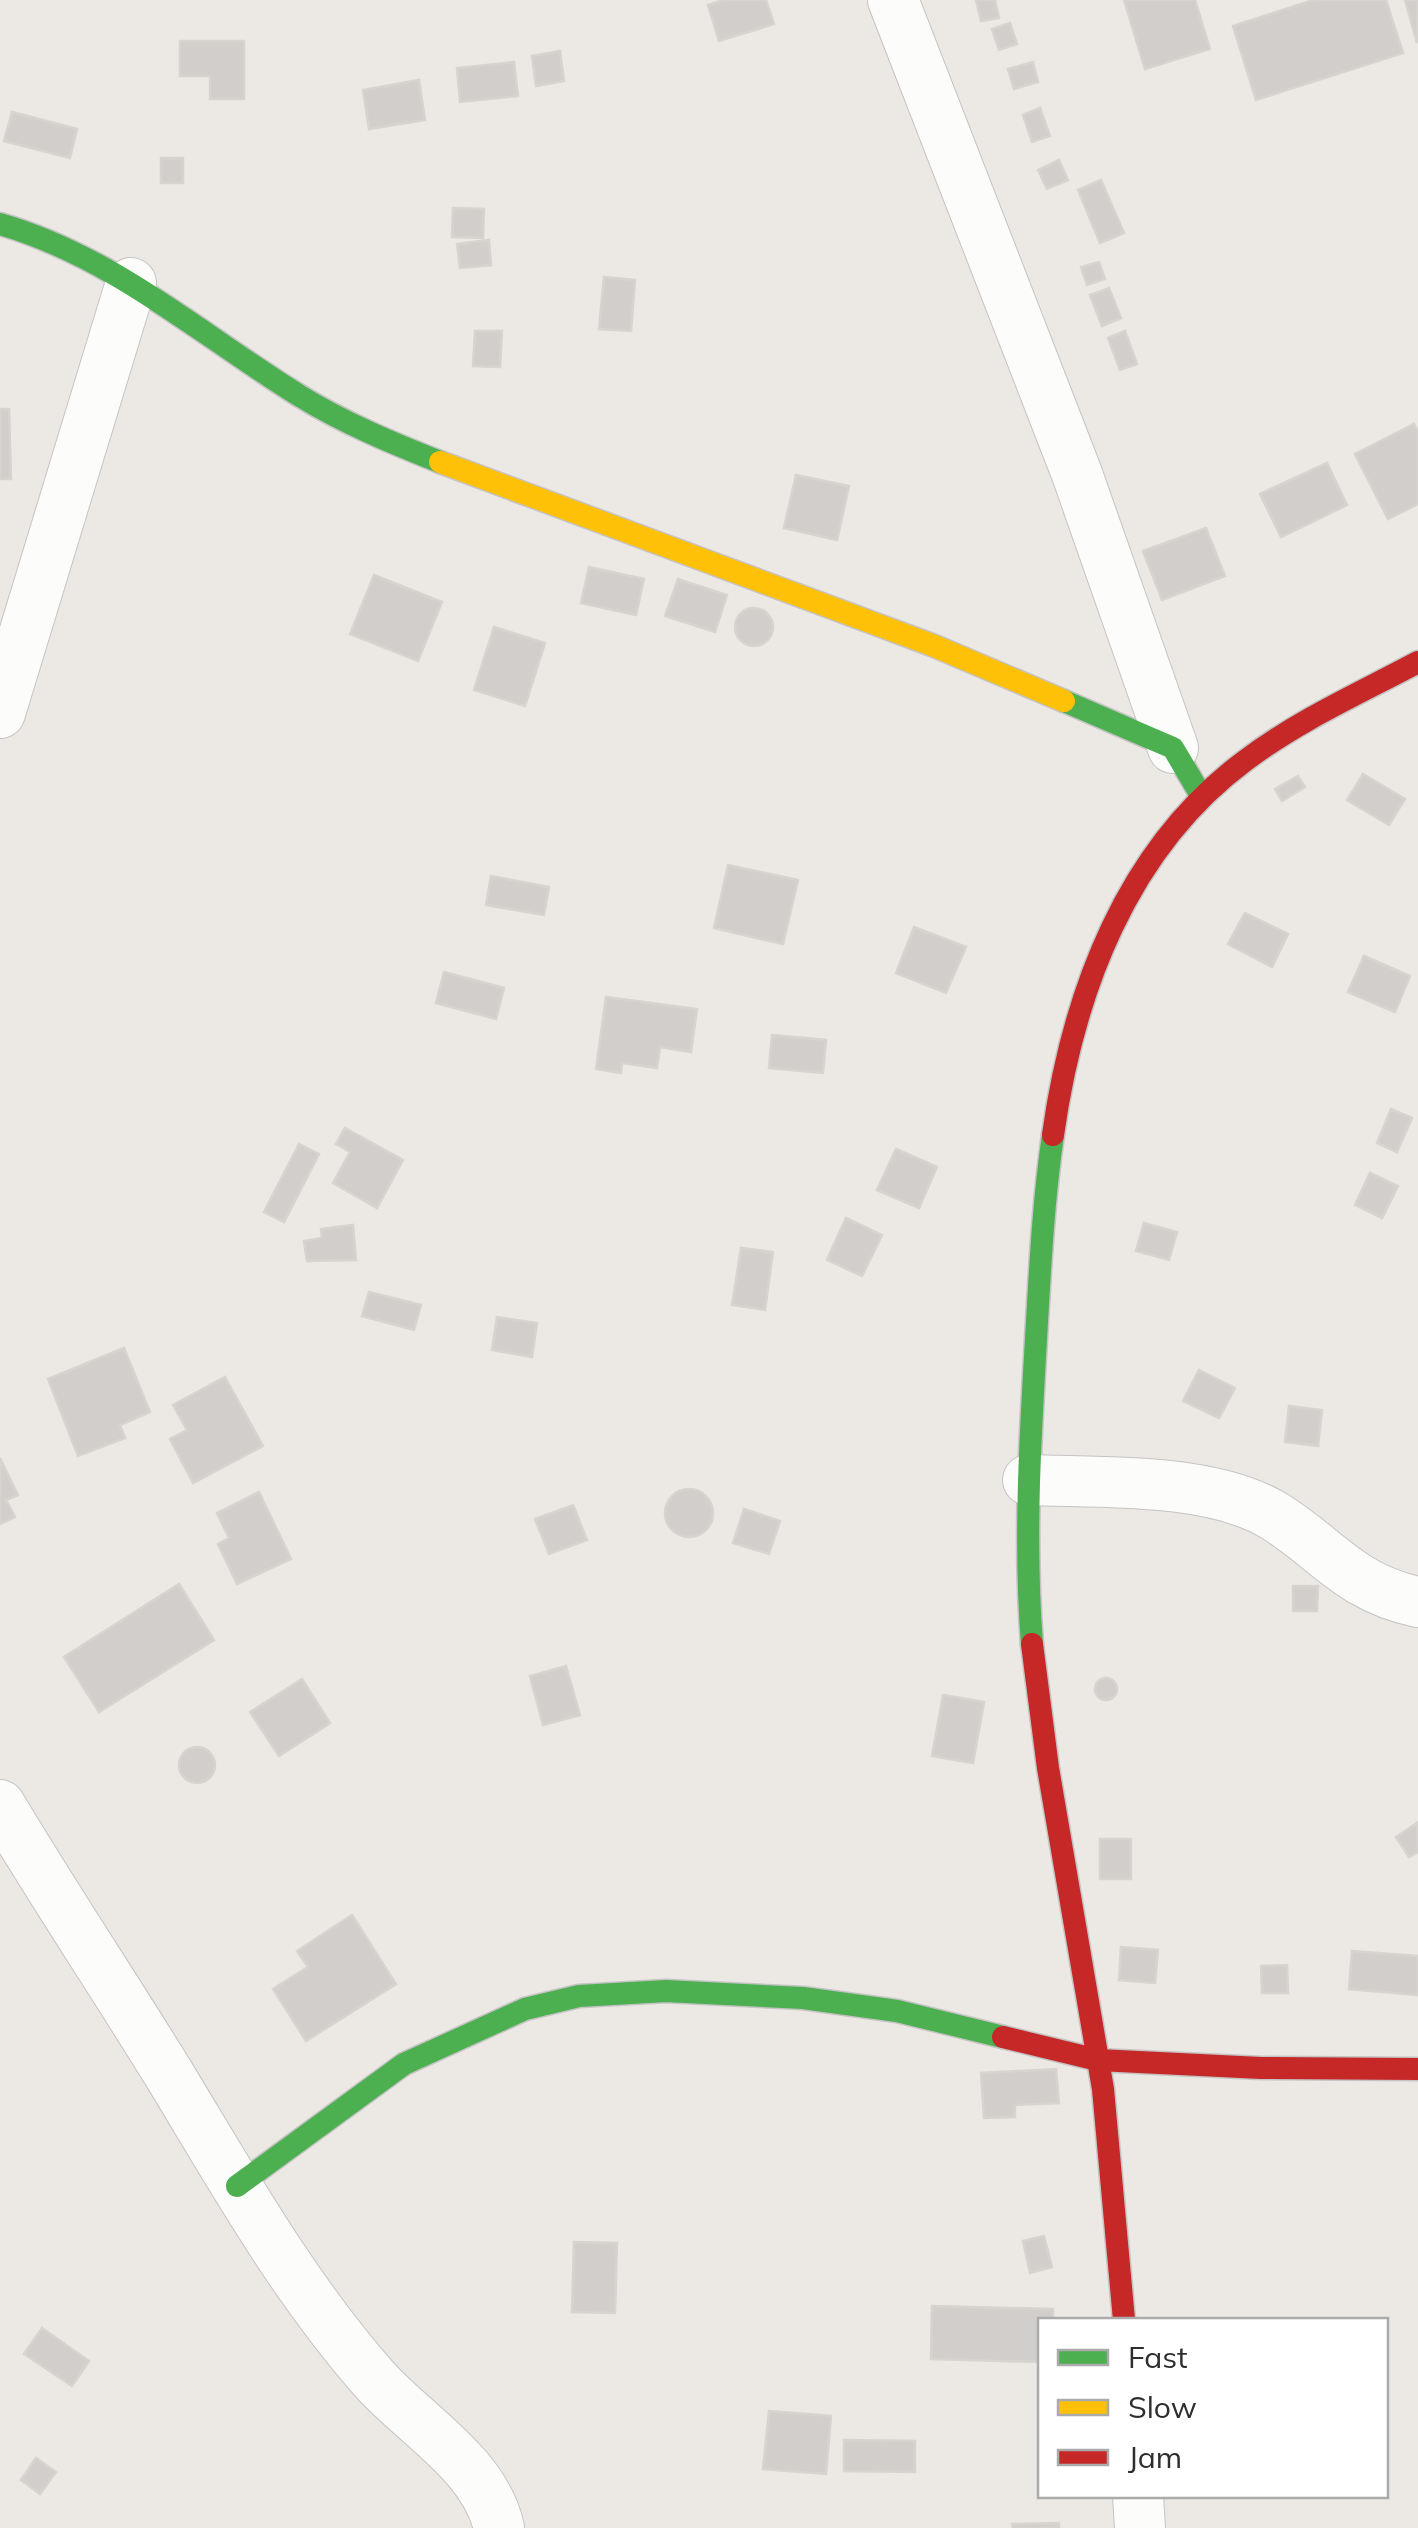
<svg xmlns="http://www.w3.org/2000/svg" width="1418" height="2528" font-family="Mulish,sans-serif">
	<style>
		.building { fill: #d1cecb; stroke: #d7d4d0; stroke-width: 2.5 }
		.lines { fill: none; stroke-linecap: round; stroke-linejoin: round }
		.street-casing { stroke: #c5c4c5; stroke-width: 52 }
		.fast-casing { stroke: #c5c4c5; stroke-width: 25 }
		.slow-casing { stroke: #c5c4c5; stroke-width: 25 }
		.jam-casing { stroke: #c5c4c5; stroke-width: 25 }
		.street { stroke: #fcfcfb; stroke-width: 50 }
		.fast { stroke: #4caf50; stroke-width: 22 }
		.slow { stroke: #ffc107; stroke-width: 22 }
		.jam { stroke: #c62828; stroke-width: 22 }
	</style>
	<rect width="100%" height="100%" fill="#ece8e4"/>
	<path class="building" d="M 723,0 L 766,0 L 774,24 L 719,41 L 708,5 Z
		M 976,0 L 995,0 L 999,18 L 981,21 Z
		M 1124,0 L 1195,0 L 1210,49 L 1145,69 Z
		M 1313,0 L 1386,0 L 1403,53 L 1256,100 L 1233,26 Z
		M 1405,0 L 1418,0 L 1417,43 Z
		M 1010,23 L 1017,44 L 999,50 L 992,29 Z
		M 180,41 L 244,41 L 244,99 L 210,99 L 210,76 L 180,76 Z
		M 560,51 L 564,81 L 536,86 L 532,56 Z
		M 514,62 L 518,96 L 460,102 L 457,68 Z
		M 1033,62 L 1038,82 L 1014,89 L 1008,69 Z
		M 419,80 L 425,120 L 369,129 L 363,90 Z
		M 1040,108 L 1050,136 L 1032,142 L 1023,115 Z
		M 12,112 L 77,129 L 70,158 L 4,141 Z
		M 161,158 L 183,158 L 183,183 L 161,183 Z
		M 1059,160 L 1068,180 L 1047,189 L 1038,170 Z
		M 1101,180 L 1124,233 L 1100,243 L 1078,190 Z
		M 453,208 L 484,209 L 483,238 L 452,237 Z
		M 489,240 L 491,265 L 460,268 L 457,244 Z
		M 1099,262 L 1105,279 L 1087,285 L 1081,267 Z
		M 604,277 L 635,280 L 631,331 L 599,329 Z
		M 1109,288 L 1121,318 L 1102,326 L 1090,295 Z
		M 475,331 L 502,331 L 500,367 L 473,366 Z
		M 1125,331 L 1137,364 L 1120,370 L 1108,338 Z
		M 0,409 L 9,409 L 11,479 L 0,479 Z
		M 1414,424 L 1418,432 L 1418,504 L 1388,519 L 1355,454 Z
		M 1327,463 L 1347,505 L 1281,537 L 1260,494 Z
		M 796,475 L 849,486 L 837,540 L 784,528 Z
		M 1206,528 L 1225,576 L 1162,600 L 1143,551 Z
		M 589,567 L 644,579 L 636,615 L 581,603 Z
		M 374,575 L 442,602 L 418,661 L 350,634 Z
		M 678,579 L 727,595 L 715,632 L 665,616 Z
		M735 627a19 19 0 1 1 38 0a19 19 0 1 1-38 0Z
		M 494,627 L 545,643 L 525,706 L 474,690 Z
		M 1363,774 L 1405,799 L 1389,825 L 1347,800 Z
		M 1298,776 L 1305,787 L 1282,801 L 1275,789 Z
		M 728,865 L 798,880 L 783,944 L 714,928 Z
		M 491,876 L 549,887 L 544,915 L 486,905 Z
		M 1245,913 L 1288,934 L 1272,967 L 1228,944 Z
		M 914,927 L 966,947 L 946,993 L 896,973 Z
		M 1364,956 L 1410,976 L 1395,1012 L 1348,992 Z
		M 444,972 L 504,988 L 496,1019 L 436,1003 Z
		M 606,997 L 697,1009 L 691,1052 L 660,1047 L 657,1068 L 622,1063 L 621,1073 L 596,1069 Z
		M 772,1035 L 826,1040 L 823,1073 L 769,1068 Z
		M 1391,1109 L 1412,1118 L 1397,1152 L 1377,1143 Z
		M 345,1128 L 403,1160 L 377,1208 L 333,1183 L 350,1152 L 336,1144 Z
		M 299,1144 L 319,1154 L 284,1222 L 264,1212 Z
		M 896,1149 L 937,1167 L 919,1208 L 877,1190 Z
		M 1370,1173 L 1398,1186 L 1382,1218 L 1355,1205 Z
		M 846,1218 L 882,1235 L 862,1276 L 827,1260 Z
		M 1144,1223 L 1177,1232 L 1169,1260 L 1136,1251 Z
		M 353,1225 L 356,1260 L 307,1261 L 304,1241 L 322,1238 L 321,1229 Z
		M 741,1248 L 773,1252 L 765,1310 L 732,1305 Z
		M 369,1292 L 421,1305 L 414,1330 L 362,1316 Z
		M 497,1317 L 537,1323 L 532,1357 L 492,1350 Z
		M 124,1348 L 150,1412 L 120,1425 L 125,1438 L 78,1456 L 48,1379 Z
		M 1199,1370 L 1235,1388 L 1219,1418 L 1183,1401 Z
		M 225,1377 L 263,1446 L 193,1483 L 170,1439 L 187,1430 L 173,1405 Z
		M 1289,1406 L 1322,1410 L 1318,1446 L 1285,1442 Z
		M 0,1458 L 18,1495 L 6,1500 L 15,1517 L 0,1524 Z
		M665 1513a24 24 0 1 1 48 0a24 24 0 1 1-48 0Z
		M 259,1492 L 291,1559 L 237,1584 L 218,1544 L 229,1538 L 217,1513 Z
		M 573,1505 L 587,1540 L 549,1554 L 535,1519 Z
		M 744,1509 L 780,1521 L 769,1554 L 733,1543 Z
		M 179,1584 L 214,1640 L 99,1712 L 64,1657 Z
		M 1293,1586 L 1318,1586 L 1317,1611 L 1293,1611 Z
		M 566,1666 L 580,1715 L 543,1725 L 530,1676 Z
		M1095 1689a11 11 0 1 1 22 0a11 11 0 1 1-22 0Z
		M 302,1679 L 330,1723 L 279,1756 L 250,1712 Z
		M 943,1695 L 984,1702 L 973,1763 L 932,1756 Z
		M179 1765a18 18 0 1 1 36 0a18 18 0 1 1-36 0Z
		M 1417,1823 L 1418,1852 L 1409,1857 L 1396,1837 Z
		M 1100,1839 L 1131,1839 L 1131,1879 L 1100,1879 Z
		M 352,1915 L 396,1984 L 306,2041 L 273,1989 L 308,1967 L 297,1951 Z
		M 1121,1947 L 1158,1950 L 1155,1983 L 1119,1980 Z
		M 1352,1951 L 1418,1956 L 1418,1995 L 1349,1989 Z
		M 1287,1965 L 1288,1993 L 1262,1993 L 1261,1966 Z
		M 1056,2069 L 1059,2103 L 1015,2105 L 1015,2117 L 984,2118 L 981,2073 Z
		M 1044,2236 L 1052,2267 L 1030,2273 L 1023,2241 Z
		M 574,2242 L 617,2243 L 615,2313 L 572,2312 Z
		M 932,2306 L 1053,2309 L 1053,2320 L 1040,2320 L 1040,2362 L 931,2359 Z
		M 42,2328 L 89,2361 L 72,2386 L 24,2354 Z
		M 769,2411 L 831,2416 L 826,2474 L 763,2469 Z
		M 844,2440 L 915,2441 L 915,2472 L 844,2471 Z
		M 36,2458 L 56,2472 L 40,2494 L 21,2480 Z
		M 1059,2523 L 1059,2528 L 1013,2528 L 1012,2524 Z"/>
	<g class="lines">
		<g class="street-casing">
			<path id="street" d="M 893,0 L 1077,474 L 1173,748
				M 0,713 L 131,283
				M 1028,1480 C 1102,1483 1212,1477 1276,1517 C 1329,1551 1351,1588 1418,1602
				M 0,1805 C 55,1897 114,1985 170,2076 C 233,2180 293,2287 374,2379 C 415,2425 485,2464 499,2528
				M 1138,2496 L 1140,2528"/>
		</g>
		<g class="fast-casing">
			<path id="fast" d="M 0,224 C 114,257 201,335 300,396 C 344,423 392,443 440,462
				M 1064,701 L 1173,748 L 1202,797
				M 1032,1644 C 1024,1542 1030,1441 1036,1339 C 1040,1271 1043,1203 1053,1135
				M 237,2186 L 404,2064 L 525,2009 L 579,1996 L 666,1991 L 803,1998 L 897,2011 L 1003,2037"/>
		</g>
		<g class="slow-casing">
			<path id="slow" d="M 440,462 L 932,645 L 1064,701"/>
		</g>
		<g class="jam-casing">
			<path id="jam" d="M 1053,1135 C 1073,992 1127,848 1246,760 C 1299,720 1360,693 1418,662
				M 1032,1644 L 1048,1768 L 1103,2089 L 1124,2320
				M 1003,2037 L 1098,2060 L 1261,2068 L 1418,2069"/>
		</g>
		<use href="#street" class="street"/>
		<use href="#fast" class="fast"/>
		<use href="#slow" class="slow"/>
		<use href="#jam" class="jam"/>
	</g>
	<rect x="1038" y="2318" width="350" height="180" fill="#ffffff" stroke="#ababab" stroke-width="2.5"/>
	<rect x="1058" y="2350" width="50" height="15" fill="#4caf50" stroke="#ababab" stroke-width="2.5"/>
	<text x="1128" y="2368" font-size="30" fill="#2e2e2e">Fast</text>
	<rect x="1058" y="2400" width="50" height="15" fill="#ffc107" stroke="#ababab" stroke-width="2.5"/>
	<text x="1128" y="2418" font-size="30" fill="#2e2e2e">Slow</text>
	<rect x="1058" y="2450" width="50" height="15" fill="#c62828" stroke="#ababab" stroke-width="2.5"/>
	<text x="1128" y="2468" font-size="30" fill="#2e2e2e">Jam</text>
</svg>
